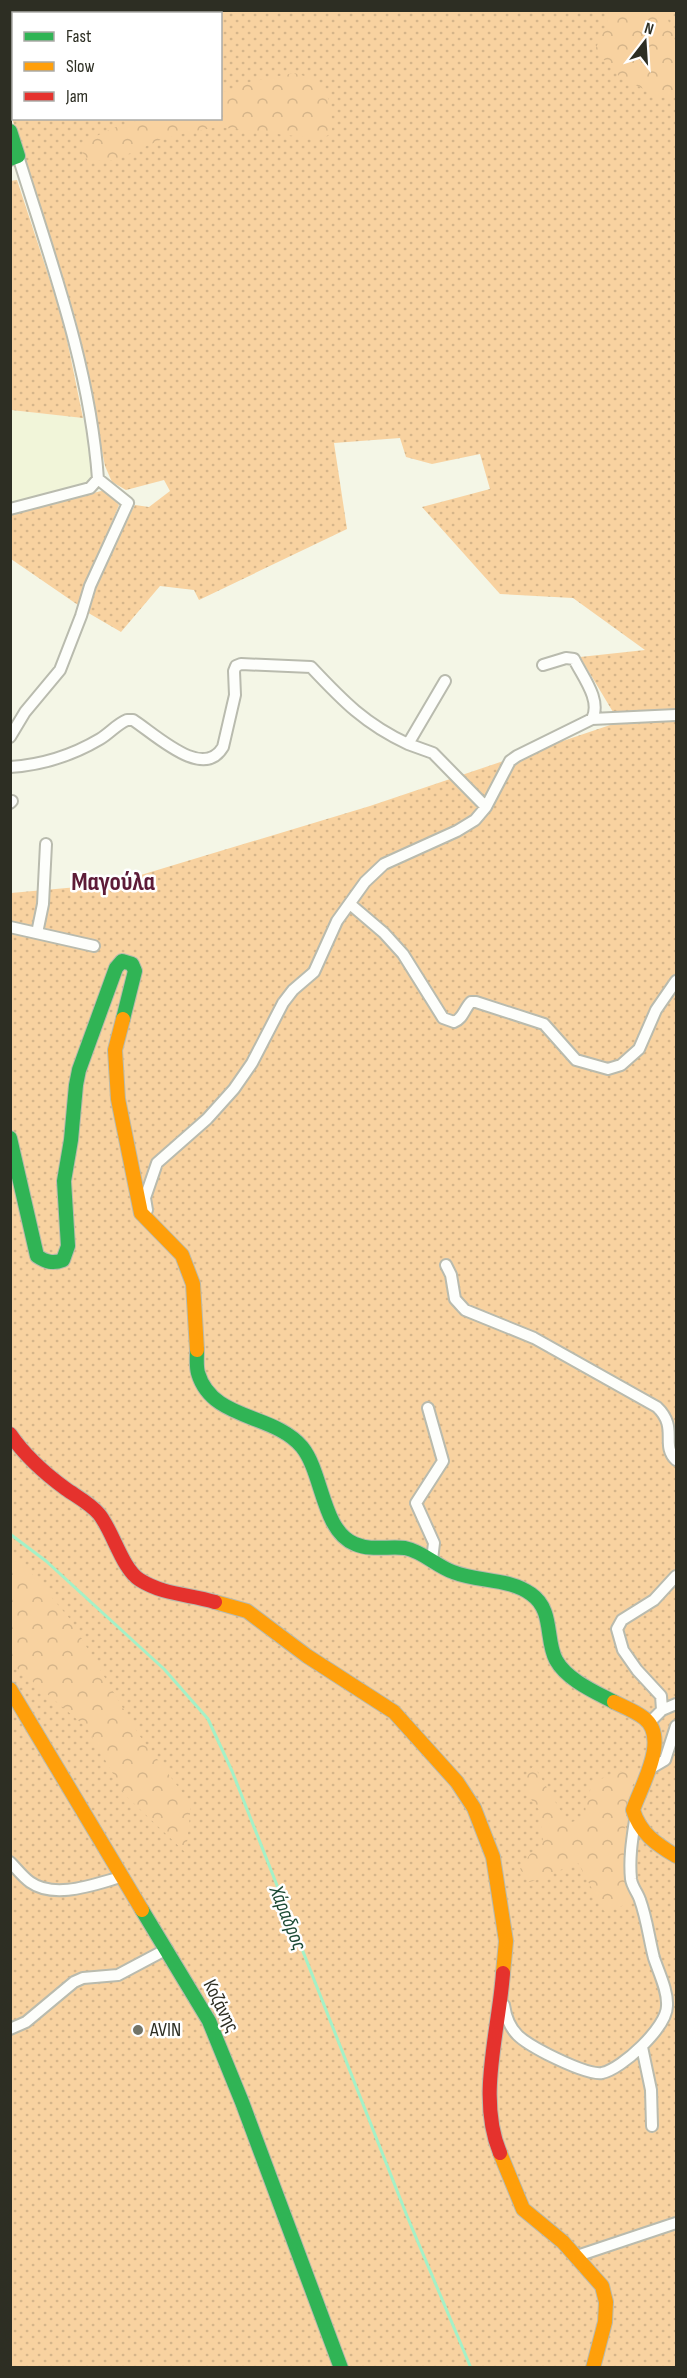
<svg xmlns="http://www.w3.org/2000/svg" width="687" height="2378" font-family="'Sofia Sans Condensed',sans-serif">
	<style>
		.built { fill: #f1f5d9 }
		.grass { fill: url(#grass-dots); fill-rule: evenodd }
		.forest { fill: url(#forest-crowns) }
		.lines { fill: none; stroke-linecap: round; stroke-linejoin: round }
		.stream { stroke: #a4f1c7; stroke-width: 3 }
		.street-casing { stroke: #b9bbae; stroke-width: 14 }
		.fast-casing { stroke: #b9bbae; stroke-width: 16 }
		.slow-casing { stroke: #b9bbae; stroke-width: 16 }
		.jam-casing { stroke: #b9bbae; stroke-width: 16 }
		.street { stroke: #fdfefb; stroke-width: 10 }
		.fast { stroke: #30b455; stroke-width: 14 }
		.slow { stroke: #ff9f0a; stroke-width: 14 }
		.jam { stroke: #e5322d; stroke-width: 14 }
		.poi-dot { fill: #737467; stroke: #fff; stroke-width: 2 }
		.labels { text-anchor: middle; dominant-baseline: central; stroke-width: 5; stroke-linejoin: round; paint-order: stroke }
		.street-label { font-size: 20px; fill: #2d2e23; stroke: #fff }
		.poi-label { font-size: 20px; fill: #2d2e23; stroke: #fff; text-anchor: start }
		.water-label { font-size: 21px; font-style: italic; fill: #1d4b36; stroke: #fff }
		.district-label { font-size: 26px; font-weight: bold; fill: #5d1b38; stroke: #fff }
	</style>
	<defs>
		<pattern id="grass-dots" width="8" height="8" patternUnits="userSpaceOnUse" patternTransform="scale(1.5)"><rect width="8" height="8" fill="#f8d2a0"/><path d="M2 2h.1M6 6h.1" fill="none" stroke="#d5b58a" stroke-width="1.8" stroke-linecap="round"/></pattern>
		<pattern id="forest-crowns" width="20" height="18" patternUnits="userSpaceOnUse" patternTransform="scale(1.5)"><rect width="20" height="18" fill="#f8d2a0"/><path d="M2 6a3 3 0 1 1 6 0M12 15a3 3 0 1 1 6 0" fill="none" stroke="#d5b58a"/></pattern>
	</defs>
	<rect width="100%" height="100%" fill="#f4f6e6"/>
	<path class="built" d="M 10,410 L 83,418 L 94,474 L 88,484 L 11,503 Z"/>
	<path class="grass" d="M 11,11 L 676,11 L 676,2367 L 11,2368 L 11,893 L 111,884 L 370,806 L 619,722 L 580,657 L 645,650 L 573,598 L 500,594 L 422,507 L 490,489 L 480,454 L 432,464 L 406,457 L 400,438 L 334,443 L 347,529 L 199,600 L 194,590 L 160,586 L 121,632 L 85,611 L 108,558 L 135,505 L 149,507 L 170,491 L 164,480 L 126,490 L 112,482 L 105,466 L 76,321 L 11,115 ZM 14,14 L 220,14 L 220,118 L 14,118 Z
		M 17,180 L 63,320 L 83,418 L 11,410 L 10,181 Z
		M 105,490 L 119,505 L 78,605 L 11,559 L 11,514 Z"/>
	<path class="forest" d="M 11,10 L 30,11 L 31,13 L 14,14 L 13,50 L 11,49 Z
		M 608,11 L 665,11 L 676,43 L 676,94 L 661,98 L 620,77 L 595,50 L 607,23 Z
		M 294,73 C 329,81 332,100 332,133 L 321,139 L 218,127 L 185,133 L 160,140 L 115,160 L 88,161 L 78,145 L 113,128 L 143,119 L 220,118 L 221,93 L 250,82 Z
		M 11,1559 L 25,1566 L 70,1619 L 139,1735 L 191,1804 L 186,1853 L 125,1795 L 87,1728 L 11,1663 Z
		M 534,1766 L 568,1823 L 586,1818 L 585,1800 L 595,1781 L 629,1769 L 639,1770 C 623,1802 624,1835 625,1870 L 653,1897 L 604,1911 L 578,1863 C 560,1868 547,1879 529,1882 L 520,1869 L 530,1854 L 543,1842 L 540,1811 L 527,1794 L 527,1772 Z"/>
	<g class="lines">
		<path class="stream" d="M 10,1534 L 46,1561 L 164,1669 L 208,1719 L 232,1771 L 407,2216 L 471,2368"/>
		<g class="street-casing">
			<path id="street" d="M 10,509 L 90,488 L 98,479
				M 543,665 L 566,658 L 574,659 C 582,676 602,700 592,719
				M 445,681 L 408,744 L 433,753 L 486,807
				M 10,737 L 25,712 L 60,670 L 81,616 L 90,586 L 128,503 L 98,479 C 90,367 51,262 18,156
				M 10,767 C 41,765 73,755 100,739 C 110,733 117,724 127,720 L 133,720 C 155,734 203,781 223,747 L 235,695 L 234,671 L 236,666 L 241,664 L 311,667 C 343,701 365,724 408,744
				M 10,803 L 12,801
				M 350,904 L 384,933 L 403,954 L 443,1018 L 454,1022 C 463,1019 464,1009 471,1002 L 476,1002 L 544,1024 L 576,1060 L 608,1069 L 621,1065 L 639,1049 L 656,1010 L 676,981
				M 10,927 L 94,946
				M 37,933 L 43,904 L 46,844
				M 147,1210 L 145,1198 L 157,1163 L 207,1119 L 234,1089 L 252,1063 L 283,1003 L 293,990 L 314,972 L 337,921 L 365,882 L 384,864 L 457,831 L 475,820 L 486,807 L 510,761 L 517,756 L 592,719 L 676,715
				M 446,1265 L 451,1275 L 455,1299 L 465,1310 L 534,1338 L 657,1407 C 679,1428 660,1445 676,1460
				M 428,1408 L 443,1461 L 416,1503 L 434,1543 L 432,1560
				M 662,1710 L 661,1696 L 637,1670 L 623,1650 L 617,1629 L 622,1620 L 654,1600 L 676,1576
				M 650,1722 L 662,1710 L 676,1704
				M 648,1770 L 665,1760 L 676,1726
				M 10,1862 C 16,1868 23,1877 30,1882 C 55,1900 95,1884 121,1877
				M 504,2005 C 508,2033 522,2041 547,2054 C 559,2060 589,2075 602,2073 C 622,2069 667,2027 667,2006 C 668,1991 659,1973 654,1958 C 649,1939 647,1919 640,1900 C 638,1893 632,1887 631,1879 C 629,1859 632,1840 635,1820
				M 10,2029 L 26,2022 L 74,1982 L 83,1978 L 118,1975 L 167,1949
				M 642,2047 L 651,2090 L 652,2126
				M 577,2256 L 676,2223"/>
		</g>
		<g class="fast-casing">
			<path id="fast" d="M 10,131 L 18,156 L 10,159
				M 10,1138 L 37,1256 C 46,1262 53,1264 63,1260 L 68,1246 L 64,1181 L 71,1140 L 76,1085 L 79,1070 L 116,968 L 122,961 L 132,964 L 135,971 L 123,1019
				M 197,1350 C 197,1358 196,1366 198,1373 C 212,1421 274,1413 302,1447 C 323,1473 322,1531 355,1544 C 371,1551 389,1546 405,1548 C 424,1552 436,1566 453,1572 C 478,1582 509,1578 531,1594 C 554,1610 545,1639 556,1660 C 567,1680 595,1692 614,1702
				M 142,1910 L 209,2021 L 242,2102 L 341,2368"/>
		</g>
		<g class="slow-casing">
			<path id="slow" d="M 123,1019 L 115,1050 L 118,1099 L 141,1213 L 182,1255 L 193,1284 L 197,1350
				M 215,1602 L 247,1611 L 307,1656 L 394,1712 L 457,1782 L 474,1808 L 493,1857 L 506,1941 L 503,1973
				M 10,1689 L 142,1910
				M 614,1702 C 624,1707 635,1711 644,1718 C 670,1738 641,1786 633,1810 C 640,1833 656,1844 676,1856
				M 500,2153 L 523,2209 L 563,2242 L 602,2286 L 606,2302 L 605,2322 L 593,2368"/>
		</g>
		<g class="jam-casing">
			<path id="jam" d="M 10,1434 C 25,1456 44,1473 66,1489 C 76,1496 91,1504 99,1514 C 113,1531 122,1569 140,1580 C 164,1595 189,1594 215,1602
				M 500,2153 C 477,2098 499,2031 503,1973"/>
		</g>
		<use href="#street" class="street"/>
		<use href="#fast" class="fast"/>
		<use href="#slow" class="slow"/>
		<use href="#jam" class="jam"/>
	</g>
	<circle class="poi-dot" cx="138" cy="2030" r="6"/>
	<g class="labels">
		<g class="street-label">
			<text transform="translate(221 2006) rotate(63)">Κοζάνης</text>
		</g>
		<g class="poi-label">
			<text x="150" y="2030">AVIN</text>
		</g>
		<g class="water-label">
			<text transform="translate(288 1918) rotate(68)">Χάραδρος</text>
		</g>
		<g class="district-label">
			<text x="113" y="882">Μαγούλα</text>
		</g>
	</g>
	<rect width="687" height="2378" fill="none" stroke="#2d2e23" stroke-width="24"/>
	<rect x="12" y="12" width="210" height="108" fill="#ffffff" stroke="#ababa7" stroke-width="1.5"/>
	<rect x="24" y="32" width="30" height="9" fill="#30b455" stroke="#ababa7" stroke-width="1.5"/>
	<text x="66" y="42" font-size="18" fill="#2d2e23">Fast</text>
	<rect x="24" y="62" width="30" height="9" fill="#ff9f0a" stroke="#ababa7" stroke-width="1.5"/>
	<text x="66" y="72" font-size="18" fill="#2d2e23">Slow</text>
	<rect x="24" y="92" width="30" height="9" fill="#e5322d" stroke="#ababa7" stroke-width="1.5"/>
	<text x="66" y="102" font-size="18" fill="#2d2e23">Jam</text>
	<g transform="translate(645 42) rotate(17)" stroke="#ffffff" stroke-width="4.5" paint-order="stroke">
	<path d="M0-4.5L10 22L0 15L-10 22Z" fill="#2d2e23"/>
	<text y="-9" font-size="16" font-weight="bold" text-anchor="middle" fill="#2d2e23">N</text>
	</g>
</svg>
